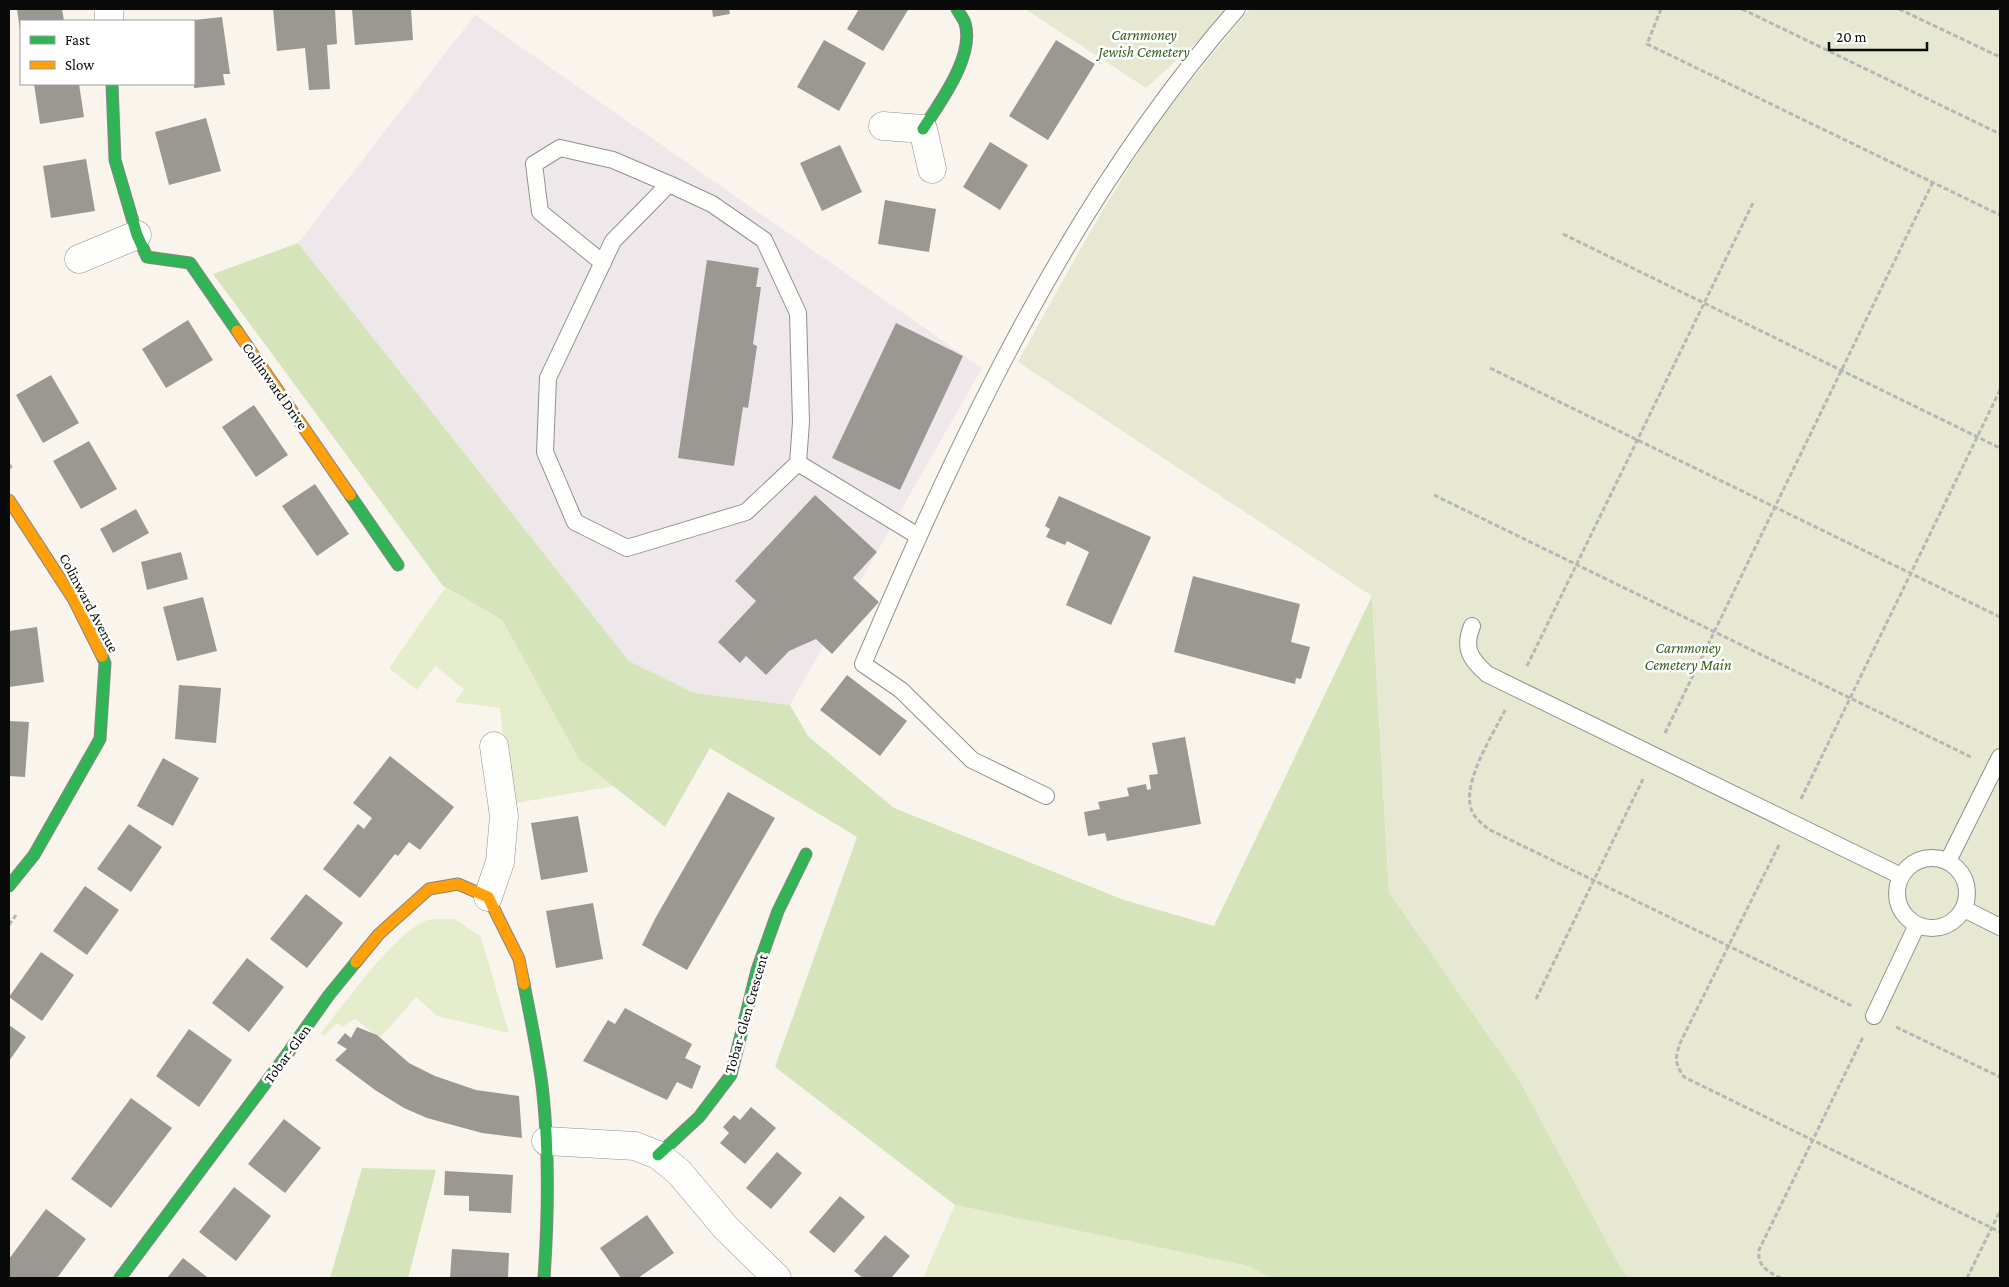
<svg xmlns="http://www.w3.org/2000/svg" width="2009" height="1287" font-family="'Crimson Pro',serif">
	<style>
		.industrial { fill: #efe8eb }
		.green { fill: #e5edcd }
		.forest { fill: #d6e4bb }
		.cemetery { fill: #e6e8d1 }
		.building { fill: #9b9893 }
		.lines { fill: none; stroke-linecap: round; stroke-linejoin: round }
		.lane-casing { stroke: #92908c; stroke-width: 18 }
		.street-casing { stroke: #92908c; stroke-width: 29 }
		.fast-casing { stroke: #888683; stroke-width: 13 }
		.slow-casing { stroke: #888683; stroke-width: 13 }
		.path { stroke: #b7b6b5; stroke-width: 3; stroke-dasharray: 5 2.5; stroke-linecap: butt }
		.lane { stroke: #fefefc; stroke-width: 16 }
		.street { stroke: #fefefc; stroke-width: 28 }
		.fast { stroke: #30b455; stroke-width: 11 }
		.slow { stroke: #ff9f0a; stroke-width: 11 }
		.labels { text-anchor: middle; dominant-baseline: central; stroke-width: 5; stroke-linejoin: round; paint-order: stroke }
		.park-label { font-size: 15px; font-style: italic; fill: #335f1c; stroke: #fff }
		.street-label { font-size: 15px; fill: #0a0a0a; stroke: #fff }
	</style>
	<rect width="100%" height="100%" fill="#f9f5ed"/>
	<path class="industrial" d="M 475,15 L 982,368 L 790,705 L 694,693 L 629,661 L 298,243 Z"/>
	<path class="green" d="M 445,588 L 502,620 L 579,759 L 614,786 L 510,804 L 500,708 L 455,702 L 464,689 L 435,666 L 417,690 L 389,668 Z
		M 455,919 L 481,937 L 509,1033 L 437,1016 L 416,997 L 380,1038 L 355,1019 L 342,1027 L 337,1023 L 324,1036 L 321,1033 C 342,1007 398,928 428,920 C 436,918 446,919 455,919 Z
		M 955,1205 L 1249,1266 L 1270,1278 L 923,1278 Z"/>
	<path class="forest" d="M 298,243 L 629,661 L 694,693 L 790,705 L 808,736 L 894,808 L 1124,900 L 1214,926 L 1372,596 L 1389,892 L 1520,1081 L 1621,1268 L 1629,1278 L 1270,1278 L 1249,1266 L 955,1205 L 775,1067 L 857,837 L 710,748 L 665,827 L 579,759 L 502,620 L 443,586 L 213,274 Z
		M 362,1168 L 436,1170 L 408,1278 L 330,1278 Z"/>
	<path class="cemetery" d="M 1025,9 L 1233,9 L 1146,88 Z
		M 1250,9 L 2000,9 L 2000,1278 L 1629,1278 L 1621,1268 L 1520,1081 L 1389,892 L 1372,596 L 1018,362 C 1058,290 1097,216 1142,147 C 1174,98 1213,54 1250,9 Z"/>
	<path class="building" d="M 17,9 L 62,9 L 64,21 L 21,21 L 20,31 Z
		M 273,9 L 335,9 L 337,44 L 327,45 L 330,89 L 309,90 L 305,48 L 277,51 Z
		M 352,9 L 411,9 L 413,40 L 355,45 Z
		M 712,9 L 729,9 L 730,14 L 713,17 Z
		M 859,9 L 905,9 L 908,10 L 883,51 L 847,29 Z
		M 222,17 L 230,74 L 223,74 L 225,85 L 194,88 L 194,20 Z
		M 824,40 L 866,63 L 839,111 L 797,87 Z
		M 1056,40 L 1095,64 L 1048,140 L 1009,116 Z
		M 34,84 L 79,84 L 84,117 L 40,124 Z
		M 206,118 L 221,171 L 169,185 L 155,132 Z
		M 990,142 L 1028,165 L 1000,210 L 963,187 Z
		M 840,145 L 862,192 L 822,211 L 800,163 Z
		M 86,159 L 95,211 L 51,218 L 43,166 Z
		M 885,200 L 936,209 L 929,252 L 878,244 Z
		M 707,260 L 759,268 L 756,287 L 761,287 L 753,344 L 757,346 L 748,408 L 743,407 L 734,466 L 678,458 Z
		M 188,320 L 213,360 L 166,388 L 142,349 Z
		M 896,323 L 963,356 L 900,490 L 832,458 Z
		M 51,375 L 79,423 L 43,443 L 16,395 Z
		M 254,405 L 288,455 L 256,477 L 222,427 Z
		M 89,441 L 117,489 L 81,509 L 53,461 Z
		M 315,484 L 349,534 L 317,556 L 282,506 Z
		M 815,495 L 877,552 L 853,578 L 879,602 L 832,654 L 816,639 L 789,651 L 766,675 L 746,656 L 740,663 L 718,642 L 756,601 L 735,581 Z
		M 1059,496 L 1151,537 L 1111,625 L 1066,605 L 1089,552 L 1067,541 L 1065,545 L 1046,537 L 1050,529 L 1045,526 Z
		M 136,509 L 149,533 L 113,553 L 100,529 Z
		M 181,552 L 188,579 L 147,590 L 141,562 Z
		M 1193,576 L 1300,604 L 1291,642 L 1310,647 L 1301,679 L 1296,678 L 1295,684 L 1174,652 Z
		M 203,597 L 217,651 L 177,661 L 163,607 Z
		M 37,627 L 44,682 L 9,687 L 9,631 Z
		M 847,675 L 907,721 L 880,756 L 820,710 Z
		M 179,685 L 221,688 L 216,743 L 175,739 Z
		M 9,721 L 29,722 L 25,777 L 9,776 Z
		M 1185,737 L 1201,824 L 1107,841 L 1105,833 L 1088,836 L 1084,812 L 1100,809 L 1098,802 L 1129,796 L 1127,788 L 1146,784 L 1147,790 L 1151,789 L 1149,775 L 1158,774 L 1152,743 Z
		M 390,756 L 454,807 L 420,850 L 409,842 L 398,856 L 395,854 L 360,898 L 323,869 L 358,824 L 364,829 L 372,818 L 353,803 Z
		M 163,758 L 199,778 L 173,826 L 137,806 Z
		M 728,792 L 775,818 L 687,970 L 642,945 L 656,917 Z
		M 578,816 L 588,872 L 541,880 L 531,823 Z
		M 129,824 L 162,847 L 131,892 L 97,869 Z
		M 85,886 L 119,910 L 87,955 L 53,931 Z
		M 306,894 L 343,923 L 307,968 L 270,939 Z
		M 593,903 L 603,959 L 556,968 L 546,911 Z
		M 41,952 L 74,975 L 42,1021 L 9,997 Z
		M 247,958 L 284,987 L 249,1032 L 212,1003 Z
		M 625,1008 L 692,1044 L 685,1058 L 701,1066 L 692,1089 L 677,1082 L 667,1100 L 583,1061 L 608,1020 L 615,1024 Z
		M 9,1025 L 26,1037 L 9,1061 Z
		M 357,1027 L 377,1035 L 409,1063 L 435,1076 L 476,1090 L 519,1096 L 522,1138 L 482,1133 L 427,1118 L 404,1108 L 375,1090 L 335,1060 L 347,1049 L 337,1043 L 345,1033 L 351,1038 Z
		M 189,1029 L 232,1060 L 199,1107 L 156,1076 Z
		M 131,1098 L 172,1128 L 111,1208 L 71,1179 Z
		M 751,1107 L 776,1128 L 745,1164 L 720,1143 L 729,1133 L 723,1127 L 734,1115 L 740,1120 Z
		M 284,1119 L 321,1148 L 285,1193 L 248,1164 Z
		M 777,1152 L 802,1173 L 771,1209 L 746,1188 Z
		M 445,1171 L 513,1175 L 511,1213 L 469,1211 L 469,1196 L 444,1195 Z
		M 234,1187 L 271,1216 L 236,1261 L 199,1232 Z
		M 840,1196 L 865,1217 L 834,1253 L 809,1232 Z
		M 46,1209 L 86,1239 L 57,1278 L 9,1278 L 9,1259 Z
		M 647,1215 L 674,1253 L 638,1278 L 621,1278 L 600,1248 Z
		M 885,1235 L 910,1256 L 891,1278 L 863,1278 L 854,1271 Z
		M 452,1249 L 509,1253 L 508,1278 L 450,1278 Z
		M 183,1258 L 207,1277 L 206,1278 L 167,1278 Z"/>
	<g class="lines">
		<g class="lane-casing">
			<path id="lane" d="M 669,184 L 712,204 L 764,240 L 798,313 L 801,422 L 798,463 L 746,512 L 627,548 L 575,522 L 545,452 L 548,378 L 613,241 Z
				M 603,263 L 540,212 L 534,164 L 560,148 L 613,160 L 669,184
				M 798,463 L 918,536
				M 1472,626 C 1463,648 1470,659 1487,674 L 1901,876
				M 1046,796 L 972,760 L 901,690 L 863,664 C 961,434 1071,198 1237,9
				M1897 893a35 35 0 1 1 70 0a35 35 0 1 1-70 0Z
				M 1948,861 L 2000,757
				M 1964,909 L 2000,927
				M 1874,1016 L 1917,925"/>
		</g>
		<g class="street-casing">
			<path id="street" d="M 109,9 L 109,21
				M 883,126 L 923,129 L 932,169
				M 79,259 L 137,235
				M 488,897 L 500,862 L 504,816 L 494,746
				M 546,1141 L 635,1146 L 658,1155 L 679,1172 L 726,1228 L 777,1278"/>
		</g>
		<g class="fast-casing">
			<path id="fast" d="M 112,84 L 115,160 L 137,235 L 147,257 L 190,263 L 237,331
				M 923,129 C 940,102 975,56 965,23 C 963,18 959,13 957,9
				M 350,495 L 398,565
				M 9,886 L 34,855 L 100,739 L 105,663 L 102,656
				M 524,984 C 531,1021 539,1057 543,1094 C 549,1152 548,1220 544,1278
				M 658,1155 L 699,1117 L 731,1075 L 757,970 L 778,911 L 806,854
				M 120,1278 L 285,1057 L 329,995 L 356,962"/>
		</g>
		<g class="slow-casing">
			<path id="slow" d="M 237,331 L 350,495
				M 9,500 L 74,600 L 102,656
				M 356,962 L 379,934 L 429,889 L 458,884 L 488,897 L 519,959 L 524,984"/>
		</g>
		<path class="path" d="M 1661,9 L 1647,44 L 2000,215
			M 1742,9 L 2000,134
			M 1899,9 L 2000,57
			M 1563,234 L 2000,448
			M 1490,368 L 2000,617
			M 9,464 L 13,470
			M 1434,495 L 1973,758
			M 1527,666 L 1754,201
			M 1505,710 C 1493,735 1457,789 1474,815 C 1477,820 1484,825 1488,829 L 1852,1006
			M 1665,733 L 1933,182
			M 1801,799 L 2000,390
			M 1779,845 L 1681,1041 C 1675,1057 1674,1062 1684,1077 L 2000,1232
			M 9,925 L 16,915
			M 1536,999 L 1643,779
			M 1896,1027 L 2000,1077
			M 1781,1278 C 1768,1272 1757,1266 1759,1250 L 1863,1037
			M 1967,1278 L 2000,1211"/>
		<use href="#lane" class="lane"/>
		<use href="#street" class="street"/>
		<use href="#fast" class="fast"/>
		<use href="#slow" class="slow"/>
	</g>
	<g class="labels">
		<g class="park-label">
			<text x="1144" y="35">Carnmoney<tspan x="1144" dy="17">Jewish Cemetery</tspan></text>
			<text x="1688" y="648">Carnmoney<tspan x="1688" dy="17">Cemetery Main</tspan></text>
		</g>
		<g class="street-label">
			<text transform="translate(275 386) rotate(55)">Collinward Drive</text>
			<text transform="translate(89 603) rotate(62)">Colinward Avenue</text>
			<text transform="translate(746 1014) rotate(-74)">Tobar-Glen Crescent</text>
			<text transform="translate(287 1054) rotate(-54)">Tobar-Glen</text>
		</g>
	</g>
	<rect width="2009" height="1287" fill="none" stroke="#0a0a0a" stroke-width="20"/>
	<rect x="20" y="20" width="175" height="65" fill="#ffffff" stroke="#9d9d9d"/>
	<rect x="30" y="36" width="25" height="8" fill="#30b455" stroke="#9d9d9d"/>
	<text x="65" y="45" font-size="15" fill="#0a0a0a">Fast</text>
	<rect x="30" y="61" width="25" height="8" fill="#ff9f0a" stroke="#9d9d9d"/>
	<text x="65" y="70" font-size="15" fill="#0a0a0a">Slow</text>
	<path d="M1829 42v8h98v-8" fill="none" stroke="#0a0a0a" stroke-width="2.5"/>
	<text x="1836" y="42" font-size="15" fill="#0a0a0a" stroke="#ffffff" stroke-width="4" paint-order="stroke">20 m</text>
</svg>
